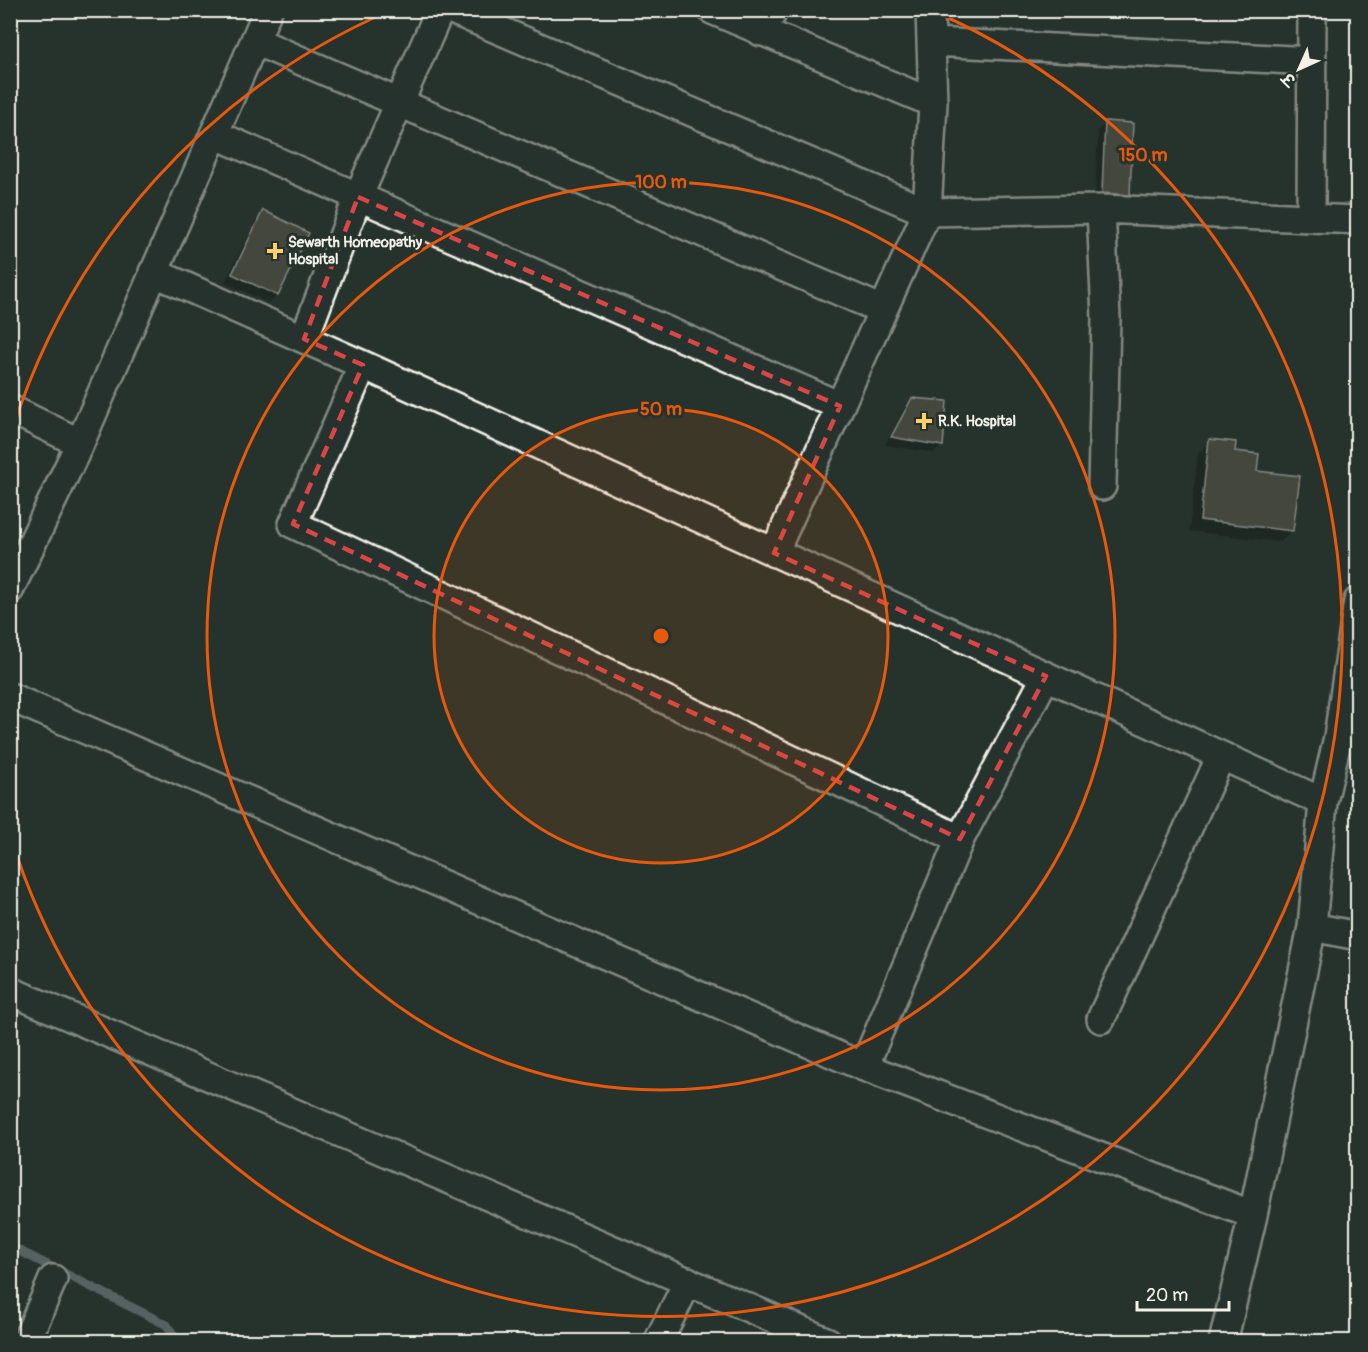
<svg xmlns="http://www.w3.org/2000/svg" width="1368" height="1352" font-family="Pangolin,'Playpen Sans Deva',sans-serif">
	<style>
		.shadow { fill: #0007 }
		.lines { fill: none; stroke-linecap: round; stroke-linejoin: round }
		.stream { stroke: #8f9ca0; stroke-width: 9 }
		.building { fill: #686151; stroke: #f4f1e8; stroke-width: 1.5 }
		.minor-casing { stroke: #f4f1e8; stroke-width: 32 }
		.minor { stroke: #26332d; stroke-width: 27 }
		.marked { fill: none; stroke: #da4645; stroke-width: 4.5; stroke-dasharray: 12 8; stroke-linejoin: round }
		.ring { fill: none; stroke: #e8590c; stroke-width: 3 }
		.poi-dot { fill: #ffd166; stroke: #26332d; stroke-width: 2 }
		.labels { text-anchor: middle; dominant-baseline: central; stroke-width: 6; stroke-linejoin: round; paint-order: stroke }
		.poi-label { font-size: 15px; font-weight: bold; fill: #f4f1e8; stroke: #26332d; text-anchor: start }
		.centre { fill: #e8590c; stroke: #26332d; stroke-width: 3 }
		.ring-label { font-size: 18px; text-anchor: middle; font-weight: bold; fill: #e8590c; stroke: #26332d; stroke-width: 6; stroke-linejoin: round; paint-order: stroke }
	</style>
	<rect width="100%" height="100%" fill="#26332d"/>
	<filter id="ink" filterUnits="userSpaceOnUse"><feTurbulence type="fractalNoise" baseFrequency=".0167" numOctaves="2"/><feDisplacementMap in="SourceGraphic" scale="12" xChannelSelector="R" yChannelSelector="G"/><feConvolveMatrix kernelMatrix="1 2 1 2 8 2 1 2 1" color-interpolation-filters="sRGB"/></filter>
	<g filter="url(#ink)">
		<path class="shadow" d="M 1106,123 L 1129,194 L 1121,202 L 1095,201 L 1098,130 Z
			M 263,212 L 277,295 L 269,303 L 225,282 L 256,220 Z
			M 913,399 L 942,445 L 934,453 L 885,445 L 905,407 Z
			M 1210,441 L 1234,453 L 1255,472 L 1292,530 L 1280,542 L 1189,531 L 1198,453 Z"/>
		<g class="lines">
			<path class="stream" d="M 10,1246 L 167,1325 L 178,1342"/>
		</g>
		<path class="building" d="M 1105,121 L 1133,123 L 1130,195 L 1102,193 Z
			M 263,210 L 309,233 L 278,296 L 232,274 Z
			M 912,398 L 947,401 L 943,446 L 891,437 Z
			M 1209,439 L 1236,442 L 1235,451 L 1259,454 L 1257,471 L 1300,476 L 1293,531 L 1200,520 Z"/>
		<g class="lines">
			<g class="minor-casing">
				<path id="minor" d="M 452,10 L 927,212 L 774,553
					M 712,10 L 933,103
					M 930,10 L 933,103 L 927,212 L 1101,209 L 1358,220
					M 761,32 L 774,10
					M 255,41 L 883,310
					M 932,42 L 1312,61
					M 214,134 L 840,406
					M 1101,209 L 1106,318 L 1102,486
					M 1311,218 L 1312,10
					M 153,272 L 363,365 L 1323,802
					M 304,339 L 358,197 L 440,10
					M 363,365 L 293,524 L 960,839
					M 10,409 L 80,443
					M 10,589 L 80,443 L 268,10
					M 10,697 L 864,1067 L 1253,1215
					M 1312,927 L 1358,936
					M 10,991 L 828,1342
					M 1101,1019 L 1221,756
					M 864,1067 L 960,839 L 1046,676
					M 26,1342 L 53,1279
					M 658,1342 L 688,1281
					M 1223,1342 L 1253,1215 L 1312,927 L 1323,802 L 1338,737 L 1358,601"/>
			</g>
			<use href="#minor" class="minor"/>
		</g>
	</g>
	<path d="M0 0H1368V1352H0ZM 358,197 L 840,406 L 774,553 L 1046,676 L 960,839 L 293,524 L 363,365 L 304,339 Z" fill="#26332d" fill-opacity=".55" fill-rule="evenodd"/>
	<path class="marked" d="M 358,197 L 840,406 L 774,553 L 1046,676 L 960,839 L 293,524 L 363,365 L 304,339 Z"/>
	<circle cx="661" cy="636" r="227" fill="#e8590c" fill-opacity=".12"/>
	<g class="ring">
		<circle cx="661" cy="636" r="227"/>
		<circle cx="661" cy="636" r="454"/>
		<path d="M12 431A681 681 0 0 1 389 11M933 11A681 681 0 1 1 12 841"/>
	</g>
	<g class="poi-dot">
		<path d="M272 242h6v6h6v6h-6v6h-6v-6h-6v-6h6z"/>
		<path d="M921 412h6v6h6v6h-6v6h-6v-6h-6v-6h6z"/>
	</g>
	<g class="labels">
		<g class="poi-label">
			<text x="288" y="242">Sewarth Homeopathy<tspan x="288" dy="17">Hospital</tspan></text>
			<text x="938" y="421">R.K. Hospital</text>
		</g>
	</g>
	<circle cx="661" cy="636" r="9" class="centre"/>
	<g class="ring-label">
		<text x="1143" y="161">150 m</text>
		<text x="661" y="188">100 m</text>
		<text x="661" y="415">50 m</text>
	</g>
	<rect width="1368" height="1352" fill="none" stroke="#26332d" stroke-width="36"/>
	<rect x="18" y="18" width="1332" height="1316" fill="none" stroke="#f4f1e8" stroke-width="2" filter="url(#ink)"/>
	<g transform="translate(1299 69) rotate(225)" stroke="#26332d" stroke-width="4.5" paint-order="stroke">
	<path d="M0-4.5L10 22L0 15L-10 22Z" fill="#f4f1e8"/>
	<text y="-9" font-size="16" font-weight="bold" text-anchor="middle" fill="#f4f1e8">उ</text>
	</g>
	<path d="M1137 1301v9h92v-9" fill="none" stroke="#f4f1e8" stroke-width="3"/>
	<text x="1146" y="1301" font-size="18" fill="#f4f1e8" stroke="#26332d" stroke-width="4.5" paint-order="stroke">20 m</text>
</svg>
